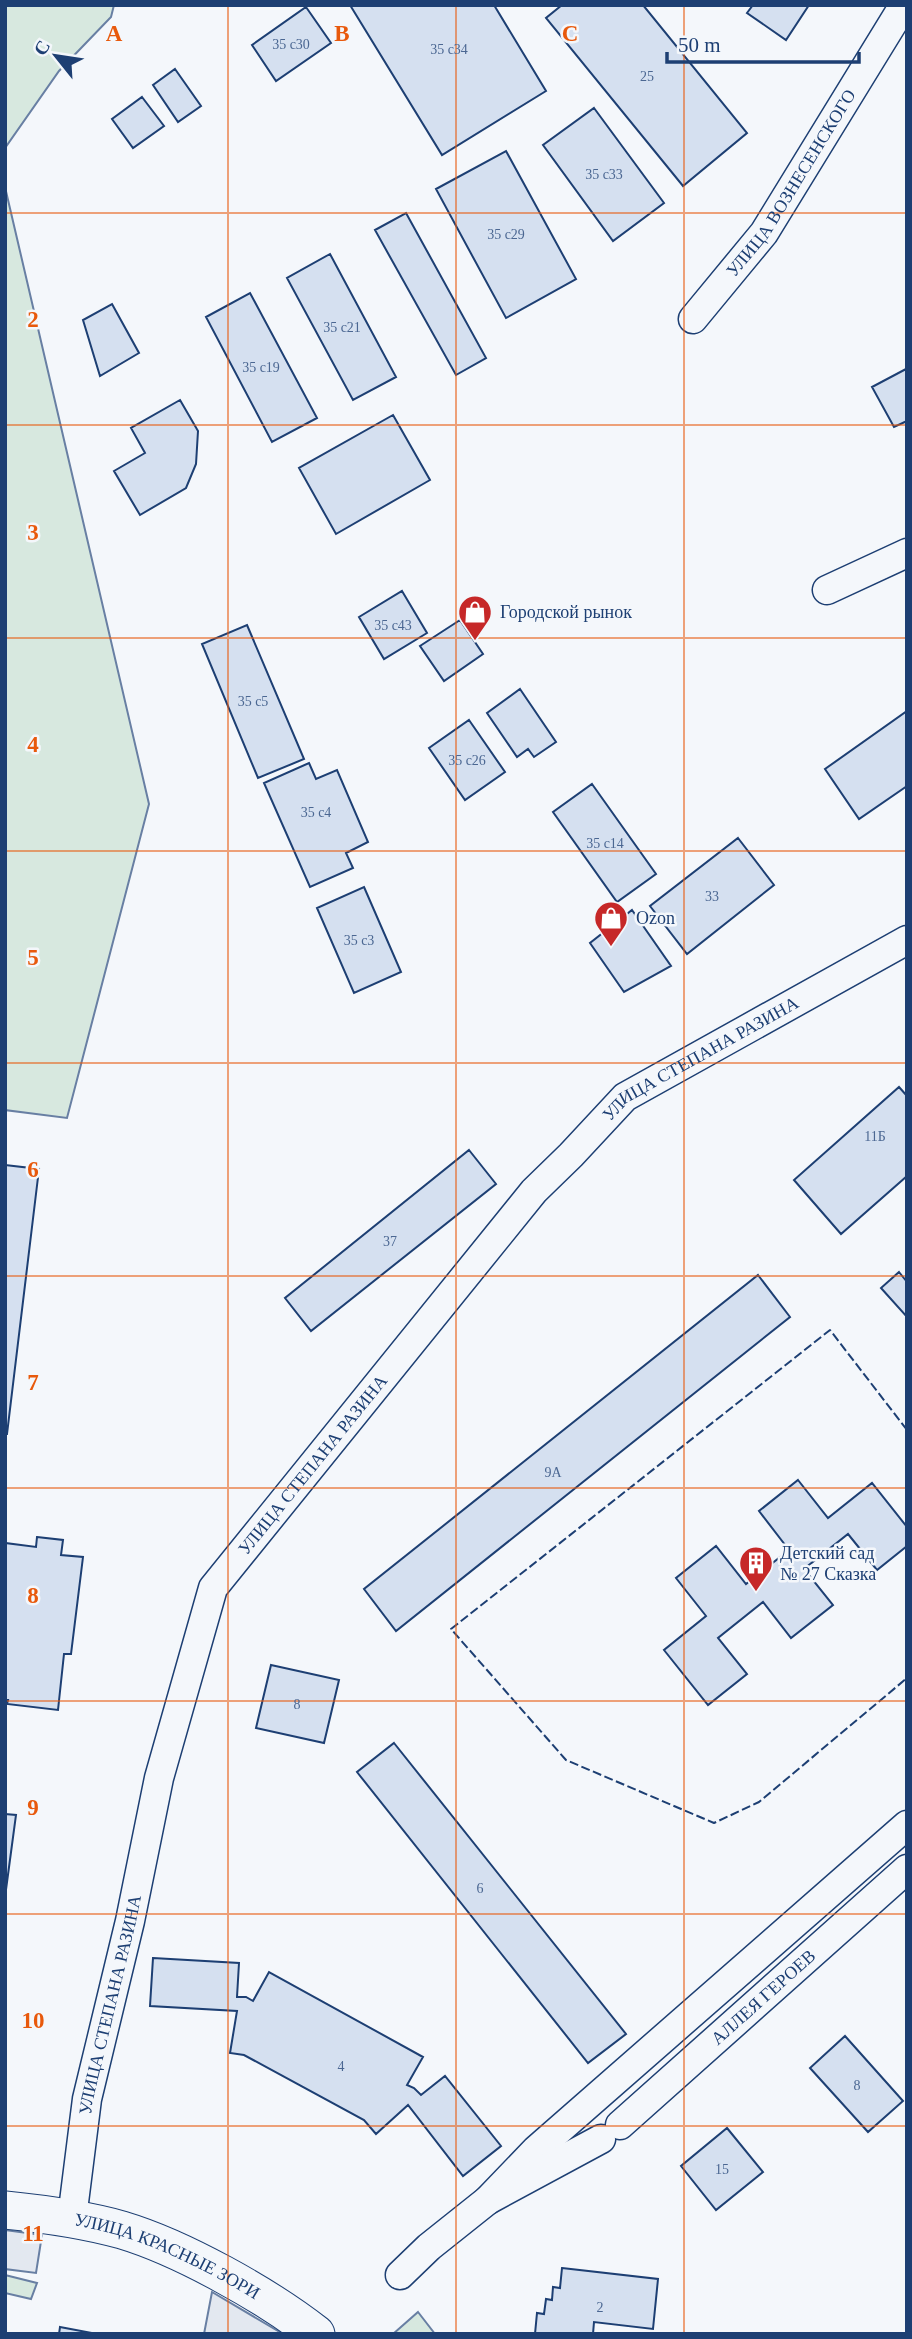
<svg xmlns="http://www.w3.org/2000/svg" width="912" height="2339" font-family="'Times New Roman',serif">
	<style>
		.green { fill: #d7e8df; stroke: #687fa3; stroke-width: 2 }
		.parking { fill: #e3e8f0; stroke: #687fa3; stroke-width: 2 }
		.building { fill: #d5e0f0; stroke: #1d3f73; stroke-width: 2 }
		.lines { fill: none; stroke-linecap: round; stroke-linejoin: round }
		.minor-casing { stroke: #1d3f73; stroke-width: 31 }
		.major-casing { stroke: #1d3f73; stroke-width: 39 }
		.minor { stroke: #f4f7fb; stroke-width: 28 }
		.major { stroke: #f4f7fb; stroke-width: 37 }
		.fence { stroke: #1d3f73; stroke-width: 2; stroke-dasharray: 9 3.5; stroke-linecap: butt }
		.grid { fill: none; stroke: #e8590c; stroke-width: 2; stroke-opacity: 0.55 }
		.labels { text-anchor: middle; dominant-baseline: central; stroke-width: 5; stroke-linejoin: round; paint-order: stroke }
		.number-label { font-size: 14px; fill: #4b6792 }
		.street-label { font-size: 18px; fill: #1d3f73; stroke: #f4f7fb }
		.poi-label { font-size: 18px; fill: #1d3f73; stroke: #f4f7fb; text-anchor: start }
		.grid-label { font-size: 23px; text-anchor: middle; font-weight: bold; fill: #e8590c; stroke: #f4f7fb; stroke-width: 5; stroke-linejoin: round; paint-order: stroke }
	</style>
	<rect width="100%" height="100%" fill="#f4f7fb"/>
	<path class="green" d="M 5,5 L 114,5 L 111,17 L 59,71 L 5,148 Z
		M 5,187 L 149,804 L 67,1118 L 5,1110 Z
		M 5,2275 L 37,2283 L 31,2299 L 5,2293 Z
		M 418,2312 L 435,2334 L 393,2334 Z"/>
	<path class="parking" d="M 5,2230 L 42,2235 L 36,2273 L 5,2269 Z
		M 212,2292 L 283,2334 L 204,2334 Z"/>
	<path class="building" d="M 350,5 L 494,5 L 546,91 L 442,155 Z
		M 562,5 L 643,5 L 747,133 L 683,186 L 546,18 Z
		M 753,5 L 809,5 L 786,40 L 747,13 Z
		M 306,7 L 331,43 L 276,81 L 252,45 Z
		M 175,69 L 201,106 L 178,122 L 153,85 Z
		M 142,97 L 164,126 L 133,148 L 112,119 Z
		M 594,108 L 664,203 L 613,241 L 543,145 Z
		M 506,151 L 576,279 L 506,318 L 436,189 Z
		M 406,213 L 486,358 L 456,375 L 375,230 Z
		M 330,254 L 396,377 L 353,400 L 287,278 Z
		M 250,293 L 317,418 L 272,442 L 206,317 Z
		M 112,304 L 139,353 L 100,376 L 83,320 Z
		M 906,369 L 907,421 L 894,427 L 872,387 Z
		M 180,400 L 198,431 L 196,464 L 186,488 L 140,515 L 114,471 L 145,453 L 131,428 Z
		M 393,415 L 430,480 L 336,534 L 299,468 Z
		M 402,591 L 427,633 L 384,659 L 359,617 Z
		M 460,620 L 483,654 L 444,681 L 420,646 Z
		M 247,625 L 304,759 L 258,778 L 202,644 Z
		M 520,689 L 556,742 L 534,757 L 528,749 L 517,757 L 487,713 Z
		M 907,711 L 907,786 L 859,819 L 825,769 Z
		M 469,720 L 505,772 L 465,800 L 429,748 Z
		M 309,763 L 316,779 L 337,770 L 368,842 L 346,853 L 353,868 L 310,887 L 264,783 Z
		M 592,784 L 656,874 L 617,902 L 553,812 Z
		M 738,838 L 774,885 L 687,954 L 650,906 Z
		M 364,887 L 401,972 L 354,993 L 317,908 Z
		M 632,910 L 671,966 L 624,992 L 590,943 Z
		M 899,1087 L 907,1096 L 907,1176 L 841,1234 L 794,1180 Z
		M 469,1150 L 496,1184 L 311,1331 L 285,1298 Z
		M 5,1165 L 39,1169 L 7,1434 L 5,1434 Z
		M 899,1272 L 907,1282 L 907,1317 L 881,1288 Z
		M 758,1275 L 790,1317 L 396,1631 L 364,1589 Z
		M 798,1480 L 828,1518 L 872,1483 L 907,1527 L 907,1546 L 877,1570 L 848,1534 L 804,1569 L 833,1605 L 791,1638 L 763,1602 L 718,1638 L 747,1674 L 708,1705 L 664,1650 L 706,1616 L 676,1578 L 716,1546 L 746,1584 L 789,1550 L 759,1511 Z
		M 37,1537 L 63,1540 L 61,1555 L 83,1557 L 71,1654 L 64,1654 L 58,1710 L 7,1704 L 8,1700 L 5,1700 L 5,1543 L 36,1547 Z
		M 271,1665 L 339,1680 L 324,1743 L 256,1728 Z
		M 394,1743 L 626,2034 L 588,2063 L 357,1772 Z
		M 5,1814 L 16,1815 L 5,1897 Z
		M 153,1958 L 239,1963 L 237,1997 L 246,1997 L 253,2001 L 269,1972 L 423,2057 L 407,2085 L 414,2088 L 421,2095 L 445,2076 L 501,2146 L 463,2176 L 408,2105 L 376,2134 L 364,2120 L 244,2055 L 230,2053 L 237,2011 L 150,2006 Z
		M 845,2036 L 903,2101 L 868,2132 L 810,2068 Z
		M 727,2128 L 763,2172 L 716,2210 L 681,2166 Z
		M 562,2268 L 658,2279 L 653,2329 L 594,2322 L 593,2334 L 535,2334 L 537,2313 L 544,2314 L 546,2299 L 552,2300 L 553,2287 L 560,2288 Z
		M 60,2327 L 97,2334 L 59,2334 Z"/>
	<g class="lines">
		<g class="minor-casing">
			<g id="minor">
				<path id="s1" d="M 693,319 L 764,233 L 904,5"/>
				<path d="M 827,590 L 907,553"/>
				<path id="s2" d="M 620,2125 L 907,1869"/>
				<path d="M 488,2200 L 536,2150 L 907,1825"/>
				<path id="s3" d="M 72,2218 L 87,2099 L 130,1921 L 159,1778 L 213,1588 L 534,1191 L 571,1155 L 625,1097 L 907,940"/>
				<path d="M 400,2275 L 429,2247 L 488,2200 L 601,2139"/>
			</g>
		</g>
		<g class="major-casing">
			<g id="major">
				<path id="s4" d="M 5,2210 C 45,2214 83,2219 122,2230 C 182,2248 266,2295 316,2334"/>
			</g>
		</g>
		<use href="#minor" class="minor"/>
		<use href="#major" class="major"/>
		<path class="fence" d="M 907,1430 L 830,1330 L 451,1629 L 566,1760 L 714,1823 L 759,1802 L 907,1678"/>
	</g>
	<path class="grid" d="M 228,5 L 228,2334M 456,5 L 456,2334M 684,5 L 684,2334M 5,213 L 907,213M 5,425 L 907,425M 5,638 L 907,638M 5,851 L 907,851M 5,1063 L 907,1063M 5,1276 L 907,1276M 5,1488 L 907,1488M 5,1701 L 907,1701M 5,1914 L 907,1914M 5,2126 L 907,2126"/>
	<defs>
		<g id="shop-pin" transform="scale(1.75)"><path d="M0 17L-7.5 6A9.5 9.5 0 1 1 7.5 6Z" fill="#c62828" stroke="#f4f7fb"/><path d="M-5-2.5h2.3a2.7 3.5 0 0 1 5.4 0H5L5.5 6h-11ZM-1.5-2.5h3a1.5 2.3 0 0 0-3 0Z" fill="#fff"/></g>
		<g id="building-pin" transform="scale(1.75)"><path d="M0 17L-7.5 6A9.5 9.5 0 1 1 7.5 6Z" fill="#c62828" stroke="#f4f7fb"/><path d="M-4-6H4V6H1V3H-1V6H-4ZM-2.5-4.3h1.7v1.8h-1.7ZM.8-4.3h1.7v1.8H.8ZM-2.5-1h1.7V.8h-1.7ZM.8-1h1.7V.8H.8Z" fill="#fff"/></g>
	</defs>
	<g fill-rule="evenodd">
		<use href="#shop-pin" x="475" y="612"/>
		<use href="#shop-pin" x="611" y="918"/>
		<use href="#building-pin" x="756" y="1563"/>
	</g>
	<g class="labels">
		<g class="number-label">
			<text x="291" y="44">35 с30</text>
			<text x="449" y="49">35 с34</text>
			<text x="647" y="76">25</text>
			<text x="604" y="174">35 с33</text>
			<text x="506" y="234">35 с29</text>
			<text x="342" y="327">35 с21</text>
			<text x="261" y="367">35 с19</text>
			<text x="393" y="625">35 с43</text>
			<text x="253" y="701">35 с5</text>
			<text x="467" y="760">35 с26</text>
			<text x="316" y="812">35 с4</text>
			<text x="605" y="843">35 с14</text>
			<text x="712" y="896">33</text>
			<text x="359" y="940">35 с3</text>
			<text x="875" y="1136">11Б</text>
			<text x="390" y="1241">37</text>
			<text x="553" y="1472">9А</text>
			<text x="297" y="1704">8</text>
			<text x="480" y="1888">6</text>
			<text x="341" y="2066">4</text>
			<text x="857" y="2085">8</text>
			<text x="722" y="2169">15</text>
			<text x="600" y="2307">2</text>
		</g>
		<g class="street-label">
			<text stroke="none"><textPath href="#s1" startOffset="168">УЛИЦА ВОЗНЕСЕНСКОГО</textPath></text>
			<text stroke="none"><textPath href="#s3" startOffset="1372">УЛИЦА СТЕПАНА РАЗИНА</textPath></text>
			<text stroke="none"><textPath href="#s3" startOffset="805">УЛИЦА СТЕПАНА РАЗИНА</textPath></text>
			<text stroke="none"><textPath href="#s2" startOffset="192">АЛЛЕЯ ГЕРОЕВ</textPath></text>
			<text stroke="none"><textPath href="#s3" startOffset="217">УЛИЦА СТЕПАНА РАЗИНА</textPath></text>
			<text stroke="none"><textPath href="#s4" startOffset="170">УЛИЦА КРАСНЫЕ ЗОРИ</textPath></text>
		</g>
		<g class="poi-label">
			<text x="500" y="612">Городской рынок</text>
			<text x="636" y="918">Ozon</text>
			<text x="780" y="1553">Детский сад<tspan x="780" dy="21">№ 27 Сказка</tspan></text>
		</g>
	</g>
	<g class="grid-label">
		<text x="114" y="41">A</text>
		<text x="342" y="41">B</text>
		<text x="570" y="41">C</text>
		<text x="33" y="327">2</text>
		<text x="33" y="540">3</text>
		<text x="33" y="752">4</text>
		<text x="33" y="965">5</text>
		<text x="33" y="1177">6</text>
		<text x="33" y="1390">7</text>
		<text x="33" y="1603">8</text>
		<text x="33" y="1815">9</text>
		<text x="33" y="2028">10</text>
		<text x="33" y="2241">11</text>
	</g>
	<rect width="912" height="2339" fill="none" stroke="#1d3f73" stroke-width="14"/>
	<g transform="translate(56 56) rotate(300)" stroke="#f4f7fb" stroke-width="5" paint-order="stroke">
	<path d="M0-5L12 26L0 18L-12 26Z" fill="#1d3f73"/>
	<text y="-10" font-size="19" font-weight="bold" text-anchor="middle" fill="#1d3f73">С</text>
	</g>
	<path d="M667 52v10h192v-10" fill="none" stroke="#1d3f73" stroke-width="3.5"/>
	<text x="678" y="52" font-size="21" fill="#1d3f73" stroke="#f4f7fb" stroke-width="5" paint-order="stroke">50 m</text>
</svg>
